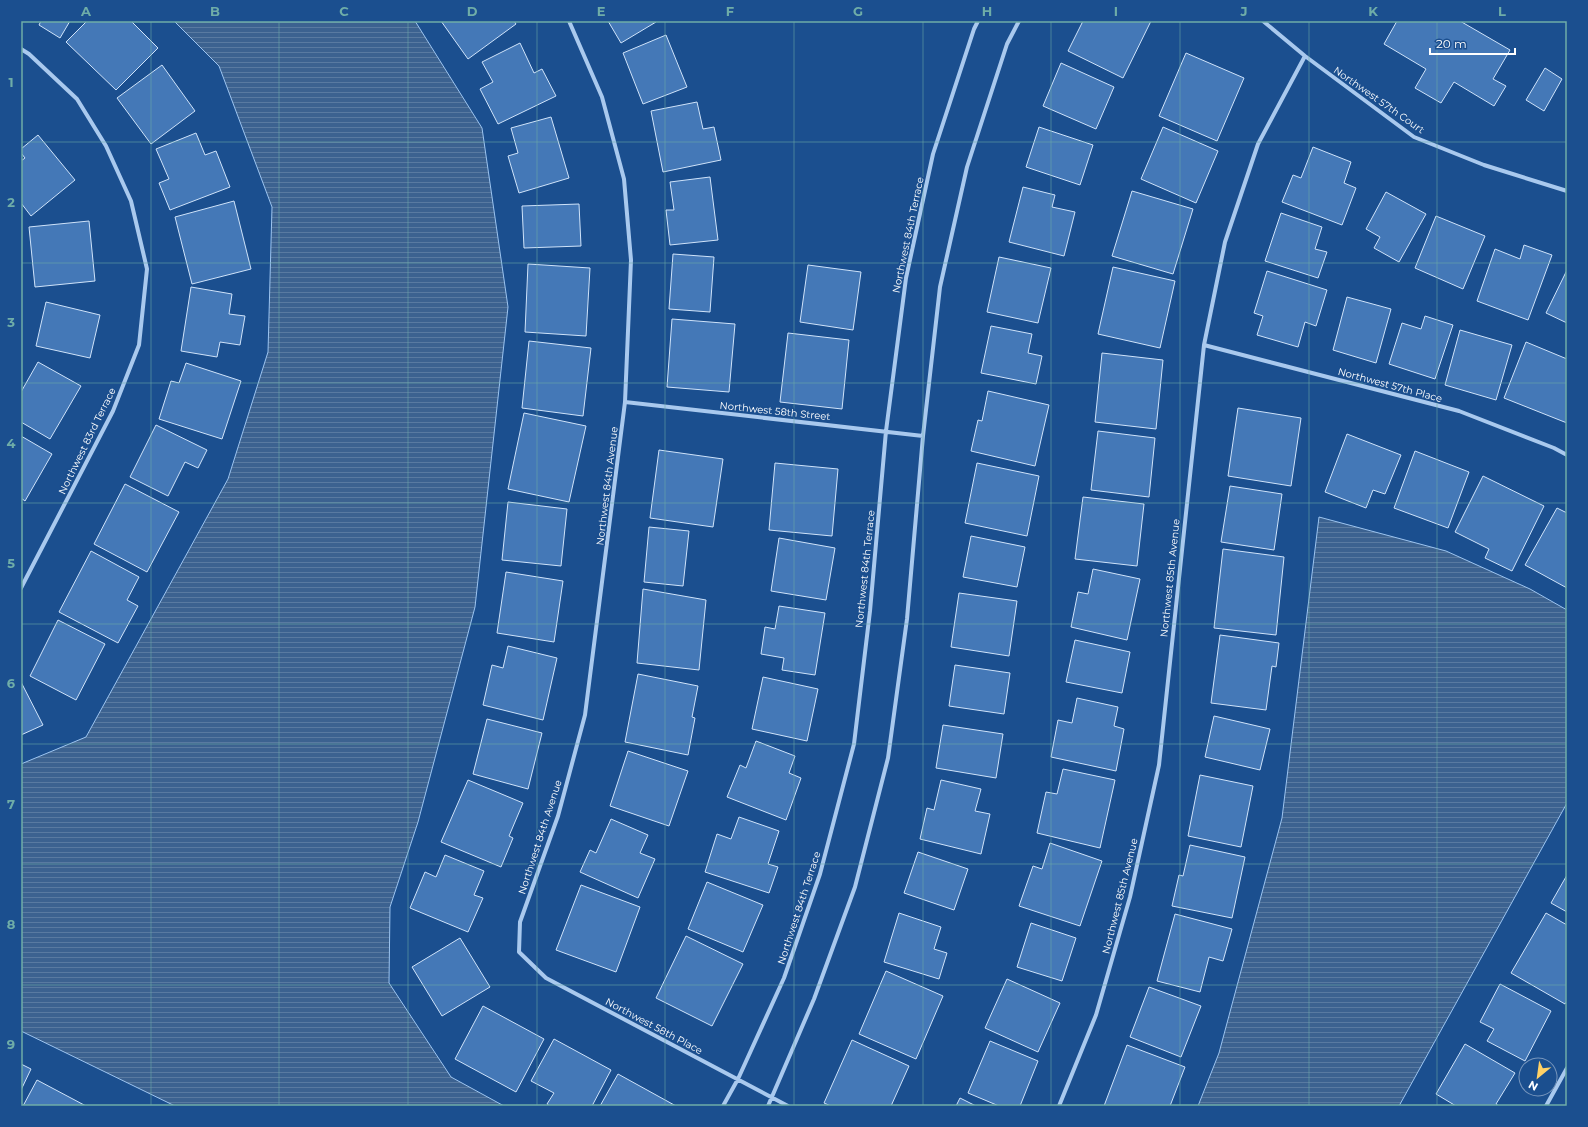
<svg xmlns="http://www.w3.org/2000/svg" width="1588" height="1127" font-family="Montserrat,sans-serif">
	<style>
		.water { fill: url(#water-rules); stroke: #9cc4f0 }
		.building { fill: #4478b7; stroke: #cfe3fa }
		.lines { fill: none; stroke-linecap: round; stroke-linejoin: round }
		.street { stroke: #a9c9ee; stroke-width: 4 }
		.grid { fill: none; stroke: #6fada8; stroke-width: 1; stroke-opacity: 0.55 }
		.labels { text-anchor: middle; dominant-baseline: central; stroke-width: 3; stroke-linejoin: round; paint-order: stroke }
		.street-label { font-size: 10px; fill: #fff; stroke: #1b4f8f }
		.neatline { fill: none; stroke: #6fada8; stroke-width: 1.5 }
		.grid-label { font-size: 13px; text-anchor: middle; font-weight: bold; fill: #6fada8 }
	</style>
	<defs>
		<pattern id="water-rules" width="6" height="5" patternUnits="userSpaceOnUse"><rect width="6" height="5" fill="#3c6290"/><path d="M0 2.5h6" fill="none" stroke="#597aa1"/></pattern>
	</defs>
	<rect width="100%" height="100%" fill="#1b4f8f"/>
	<path class="water" d="M 174,21 L 415,21 L 482,128 L 508,307 L 475,607 L 418,822 L 390,907 L 389,983 L 451,1077 L 504,1106 L 175,1106 L 21,1031 L 21,764 L 86,737 L 228,479 L 268,352 L 272,207 L 219,66 Z
		M 1319,517 L 1446,551 L 1530,589 L 1567,610 L 1567,803 L 1399,1106 L 1198,1106 L 1219,1053 L 1282,818 Z"/>
	<path class="building" d="M 41,21 L 70,21 L 60,38 L 39,25 Z
		M 87,21 L 131,21 L 158,48 L 116,90 L 66,42 Z
		M 441,21 L 514,21 L 516,24 L 468,59 Z
		M 608,21 L 655,21 L 656,22 L 621,43 Z
		M 1083,21 L 1151,21 L 1123,78 L 1068,51 Z
		M 1397,21 L 1460,21 L 1510,50 L 1493,79 L 1506,86 L 1494,106 L 1454,82 L 1441,103 L 1415,88 L 1426,69 L 1384,44 Z
		M 666,35 L 687,87 L 643,104 L 623,53 Z
		M 520,43 L 534,73 L 542,69 L 556,96 L 498,124 L 480,89 L 493,82 L 482,62 Z
		M 1186,53 L 1244,78 L 1217,141 L 1159,116 Z
		M 1061,63 L 1114,87 L 1096,129 L 1043,106 Z
		M 162,65 L 195,111 L 151,144 L 117,98 Z
		M 1545,68 L 1562,79 L 1544,111 L 1526,100 Z
		M 697,102 L 703,129 L 714,127 L 721,160 L 663,172 L 651,111 Z
		M 551,117 L 569,178 L 519,193 L 508,156 L 518,153 L 511,128 Z
		M 1039,127 L 1093,145 L 1080,185 L 1026,167 Z
		M 1163,127 L 1218,151 L 1196,203 L 1141,179 Z
		M 196,133 L 205,155 L 216,151 L 230,187 L 170,210 L 159,183 L 169,179 L 156,149 Z
		M 38,135 L 75,180 L 31,216 L 21,203 L 21,161 L 25,158 L 21,153 L 21,149 Z
		M 1313,147 L 1351,162 L 1344,183 L 1356,188 L 1342,225 L 1282,202 L 1293,175 L 1301,178 Z
		M 710,177 L 718,240 L 670,245 L 666,210 L 674,210 L 670,182 Z
		M 1023,187 L 1055,195 L 1052,207 L 1075,212 L 1064,256 L 1009,242 Z
		M 1132,191 L 1193,209 L 1173,274 L 1112,256 Z
		M 1386,192 L 1426,214 L 1399,262 L 1374,248 L 1380,237 L 1366,229 Z
		M 234,201 L 251,269 L 192,284 L 175,217 Z
		M 579,204 L 581,246 L 524,248 L 522,206 Z
		M 1281,213 L 1322,227 L 1315,249 L 1327,252 L 1318,278 L 1265,261 Z
		M 1436,216 L 1485,236 L 1463,289 L 1415,268 Z
		M 89,221 L 95,281 L 35,287 L 29,227 Z
		M 1524,245 L 1552,255 L 1528,320 L 1477,301 L 1495,249 L 1520,259 Z
		M 673,254 L 714,257 L 710,312 L 669,309 Z
		M 999,257 L 1051,268 L 1038,323 L 987,312 Z
		M 528,264 L 590,268 L 586,336 L 525,332 Z
		M 808,265 L 861,272 L 853,330 L 800,322 Z
		M 1113,267 L 1175,281 L 1160,348 L 1098,334 Z
		M 1567,270 L 1567,323 L 1546,313 Z
		M 1267,271 L 1327,290 L 1316,326 L 1305,322 L 1298,347 L 1257,335 L 1263,316 L 1254,313 Z
		M 191,287 L 232,294 L 229,314 L 245,316 L 240,345 L 220,342 L 217,357 L 181,351 Z
		M 1347,297 L 1391,309 L 1376,363 L 1333,350 Z
		M 46,302 L 100,315 L 90,358 L 36,346 Z
		M 1425,316 L 1453,325 L 1435,379 L 1389,364 L 1402,323 L 1421,329 Z
		M 672,319 L 735,324 L 729,392 L 667,387 Z
		M 991,326 L 1032,334 L 1028,353 L 1042,356 L 1036,384 L 981,373 Z
		M 1460,330 L 1512,345 L 1496,400 L 1445,385 Z
		M 788,333 L 849,340 L 842,409 L 780,402 Z
		M 529,341 L 591,348 L 583,416 L 522,408 Z
		M 1526,342 L 1567,359 L 1567,423 L 1504,398 Z
		M 1102,353 L 1163,360 L 1156,429 L 1095,422 Z
		M 38,362 L 81,386 L 50,439 L 21,422 L 21,392 Z
		M 186,363 L 241,381 L 222,439 L 159,419 L 171,381 L 179,383 Z
		M 988,391 L 1049,405 L 1035,466 L 971,451 L 978,420 L 982,421 Z
		M 1238,408 L 1301,418 L 1291,486 L 1228,476 Z
		M 524,413 L 586,426 L 569,502 L 508,489 Z
		M 156,425 L 207,450 L 198,468 L 185,462 L 168,496 L 130,477 Z
		M 1098,431 L 1155,438 L 1149,497 L 1091,490 Z
		M 1347,434 L 1401,455 L 1385,494 L 1373,490 L 1366,508 L 1325,492 Z
		M 21,436 L 52,454 L 25,501 L 21,498 Z
		M 659,450 L 723,459 L 713,527 L 650,518 Z
		M 1415,451 L 1469,472 L 1448,528 L 1394,508 Z
		M 775,463 L 838,469 L 832,536 L 769,530 Z
		M 977,463 L 1039,476 L 1027,536 L 965,523 Z
		M 1483,476 L 1544,506 L 1512,571 L 1485,558 L 1489,549 L 1455,532 Z
		M 125,484 L 179,512 L 147,572 L 94,544 Z
		M 1230,486 L 1282,494 L 1274,550 L 1221,542 Z
		M 1083,497 L 1144,504 L 1137,566 L 1075,559 Z
		M 508,502 L 567,509 L 561,566 L 502,560 Z
		M 1557,508 L 1567,513 L 1567,588 L 1525,565 Z
		M 649,527 L 689,531 L 683,586 L 644,582 Z
		M 971,536 L 1025,547 L 1017,587 L 963,577 Z
		M 779,538 L 835,548 L 826,600 L 771,591 Z
		M 1223,549 L 1284,557 L 1276,635 L 1214,628 Z
		M 91,551 L 139,577 L 127,600 L 138,606 L 118,643 L 59,612 Z
		M 1093,569 L 1140,579 L 1127,640 L 1071,627 L 1078,592 L 1088,594 Z
		M 506,572 L 563,581 L 554,642 L 497,633 Z
		M 643,589 L 706,600 L 699,670 L 637,663 Z
		M 959,593 L 1017,601 L 1009,656 L 951,647 Z
		M 779,606 L 825,613 L 815,675 L 782,670 L 784,658 L 761,654 L 765,627 L 775,629 Z
		M 58,620 L 105,644 L 76,700 L 30,676 Z
		M 1220,635 L 1279,643 L 1276,667 L 1272,666 L 1266,710 L 1211,703 Z
		M 1075,640 L 1130,652 L 1122,693 L 1066,682 Z
		M 508,646 L 557,658 L 543,720 L 483,705 L 492,665 L 503,668 Z
		M 955,665 L 1010,673 L 1004,714 L 949,706 Z
		M 638,674 L 698,686 L 692,717 L 695,718 L 688,755 L 625,742 Z
		M 763,677 L 818,689 L 807,741 L 752,729 Z
		M 21,682 L 43,725 L 21,735 Z
		M 1077,698 L 1118,707 L 1114,726 L 1124,729 L 1116,771 L 1051,757 L 1058,720 L 1072,723 Z
		M 1214,716 L 1270,729 L 1260,770 L 1205,757 Z
		M 487,719 L 542,733 L 528,789 L 473,774 Z
		M 943,725 L 1003,734 L 996,778 L 936,768 Z
		M 756,741 L 795,756 L 789,773 L 801,778 L 786,820 L 727,797 L 740,765 L 746,768 Z
		M 628,751 L 688,771 L 669,826 L 610,806 Z
		M 1063,769 L 1115,780 L 1100,848 L 1037,833 L 1046,792 L 1057,794 Z
		M 1200,775 L 1253,786 L 1241,847 L 1188,836 Z
		M 468,780 L 523,803 L 509,836 L 513,838 L 501,867 L 441,842 Z
		M 941,780 L 981,789 L 975,811 L 990,814 L 981,854 L 920,839 L 927,808 L 934,810 Z
		M 739,817 L 779,831 L 768,864 L 778,867 L 769,893 L 705,872 L 717,834 L 731,839 Z
		M 611,819 L 648,835 L 640,853 L 655,859 L 638,898 L 580,872 L 590,850 L 596,853 Z
		M 1050,843 L 1102,861 L 1080,926 L 1019,906 L 1033,866 L 1042,869 Z
		M 1190,845 L 1245,857 L 1232,918 L 1172,906 L 1179,875 L 1183,876 Z
		M 918,852 L 968,869 L 954,910 L 904,893 Z
		M 445,855 L 484,871 L 474,895 L 483,898 L 468,932 L 410,908 L 425,872 L 436,877 Z
		M 1567,875 L 1567,912 L 1551,903 Z
		M 707,882 L 763,905 L 743,952 L 688,929 Z
		M 581,885 L 640,907 L 616,972 L 556,950 Z
		M 899,913 L 941,927 L 934,949 L 947,953 L 939,979 L 884,962 Z
		M 1546,913 L 1567,925 L 1567,1001 L 1565,1004 L 1511,973 Z
		M 1175,914 L 1232,929 L 1223,961 L 1209,957 L 1200,992 L 1157,981 Z
		M 1031,923 L 1076,938 L 1062,981 L 1017,967 Z
		M 686,936 L 743,964 L 712,1026 L 656,998 Z
		M 460,938 L 490,987 L 442,1016 L 412,967 Z
		M 886,971 L 943,996 L 916,1059 L 859,1034 Z
		M 1007,979 L 1060,1003 L 1038,1052 L 985,1028 Z
		M 1500,984 L 1551,1011 L 1525,1061 L 1487,1041 L 1494,1029 L 1480,1022 Z
		M 1149,987 L 1201,1006 L 1181,1057 L 1130,1037 Z
		M 483,1006 L 544,1039 L 516,1092 L 455,1059 Z
		M 554,1039 L 611,1070 L 592,1106 L 550,1106 L 547,1104 L 554,1093 L 531,1081 Z
		M 852,1040 L 909,1066 L 891,1106 L 831,1106 L 824,1103 Z
		M 990,1041 L 1038,1061 L 1020,1106 L 999,1106 L 968,1093 Z
		M 1465,1044 L 1515,1073 L 1496,1104 L 1499,1106 L 1456,1106 L 1436,1094 Z
		M 1127,1045 L 1185,1067 L 1170,1106 L 1104,1106 Z
		M 21,1064 L 31,1069 L 21,1090 Z
		M 618,1074 L 676,1106 L 600,1106 Z
		M 37,1080 L 86,1106 L 23,1106 Z
		M 960,1098 L 976,1106 L 956,1106 Z"/>
	<g class="lines">
		<path class="street" d="M 569,21 L 602,97 L 624,179 L 631,260 L 625,402 L 585,715 L 558,816 L 520,922 L 519,952 L 546,978 L 788,1106
			M 1263,21 L 1305,56 L 1414,137 L 1484,165 L 1567,191
			M 21,49 L 29,54 L 77,99 L 106,146 L 131,201 L 147,269 L 139,345 L 113,411 L 21,588
			M 1204,345 L 1459,411 L 1554,448 L 1567,455
			M 625,402 L 923,436
			M 723,1106 L 738,1079 L 784,978 L 820,874 L 854,744 L 870,611 L 886,431 L 906,278 L 933,154 L 974,29 L 978,21
			M 768,1106 L 814,999 L 855,887 L 888,758 L 907,619 L 923,436 L 940,287 L 967,167 L 1007,44 L 1019,21
			M 1059,1106 L 1096,1015 L 1130,897 L 1159,765 L 1204,345 L 1225,242 L 1258,144 L 1305,56
			M 1546,1106 L 1567,1068"/>
	</g>
	<path class="grid" d="M 151,21 L 151,1106M 279,21 L 279,1106M 408,21 L 408,1106M 537,21 L 537,1106M 665,21 L 665,1106M 794,21 L 794,1106M 923,21 L 923,1106M 1051,21 L 1051,1106M 1180,21 L 1180,1106M 1309,21 L 1309,1106M 1437,21 L 1437,1106M 21,142 L 1567,142M 21,263 L 1567,263M 21,383 L 1567,383M 21,503 L 1567,503M 21,624 L 1567,624M 21,744 L 1567,744M 21,864 L 1567,864M 21,985 L 1567,985"/>
	<g class="labels">
		<g class="street-label">
			<text transform="translate(1379 100) rotate(35)">Northwest 57th Court</text>
			<text transform="translate(908 235) rotate(-78)">Northwest 84th Terrace</text>
			<text transform="translate(1390 385) rotate(15)">Northwest 57th Place</text>
			<text transform="translate(775 411) rotate(6)">Northwest 58th Street</text>
			<text transform="translate(87 441) rotate(-64)">Northwest 83rd Terrace</text>
			<text transform="translate(607 486) rotate(-83)">Northwest 84th Avenue</text>
			<text transform="translate(865 569) rotate(-84)">Northwest 84th Terrace</text>
			<text transform="translate(1170 578) rotate(-84)">Northwest 85th Avenue</text>
			<text transform="translate(540 837) rotate(-72)">Northwest 84th Avenue</text>
			<text transform="translate(1120 896) rotate(-76)">Northwest 85th Avenue</text>
			<text transform="translate(799 908) rotate(-72)">Northwest 84th Terrace</text>
			<text transform="translate(654 1026) rotate(28)">Northwest 58th Place</text>
		</g>
	</g>
	<rect width="1588" height="1127" fill="none" stroke="#1b4f8f" stroke-width="44"/>
	<g transform="translate(1538 1077) rotate(209)"><circle r="19" fill="#1b4f8f" stroke="#7695bc"/>
	<path d="M0-3L7 15L0 10L-7 15Z" fill="#ffd166"/>
	<text y="-6" font-size="11" font-weight="bold" text-anchor="middle" fill="#ffffff">N</text>
	</g>
	<path d="M1430 48v6h85v-6" fill="none" stroke="#ffffff" stroke-width="2"/>
	<text x="1436" y="48" font-size="12" fill="#ffffff" stroke="#1b4f8f" stroke-width="3" paint-order="stroke">20 m</text>
	<rect x="22" y="22" width="1544" height="1083" class="neatline"/>
	<g class="grid-label">
		<text x="86" y="16">A</text>
		<text x="215" y="16">B</text>
		<text x="344" y="16">C</text>
		<text x="472" y="16">D</text>
		<text x="601" y="16">E</text>
		<text x="730" y="16">F</text>
		<text x="858" y="16">G</text>
		<text x="987" y="16">H</text>
		<text x="1116" y="16">I</text>
		<text x="1244" y="16">J</text>
		<text x="1373" y="16">K</text>
		<text x="1502" y="16">L</text>
		<text x="11" y="87">1</text>
		<text x="11" y="207">2</text>
		<text x="11" y="327">3</text>
		<text x="11" y="448">4</text>
		<text x="11" y="568">5</text>
		<text x="11" y="688">6</text>
		<text x="11" y="809">7</text>
		<text x="11" y="929">8</text>
		<text x="11" y="1049">9</text>
	</g>
</svg>
